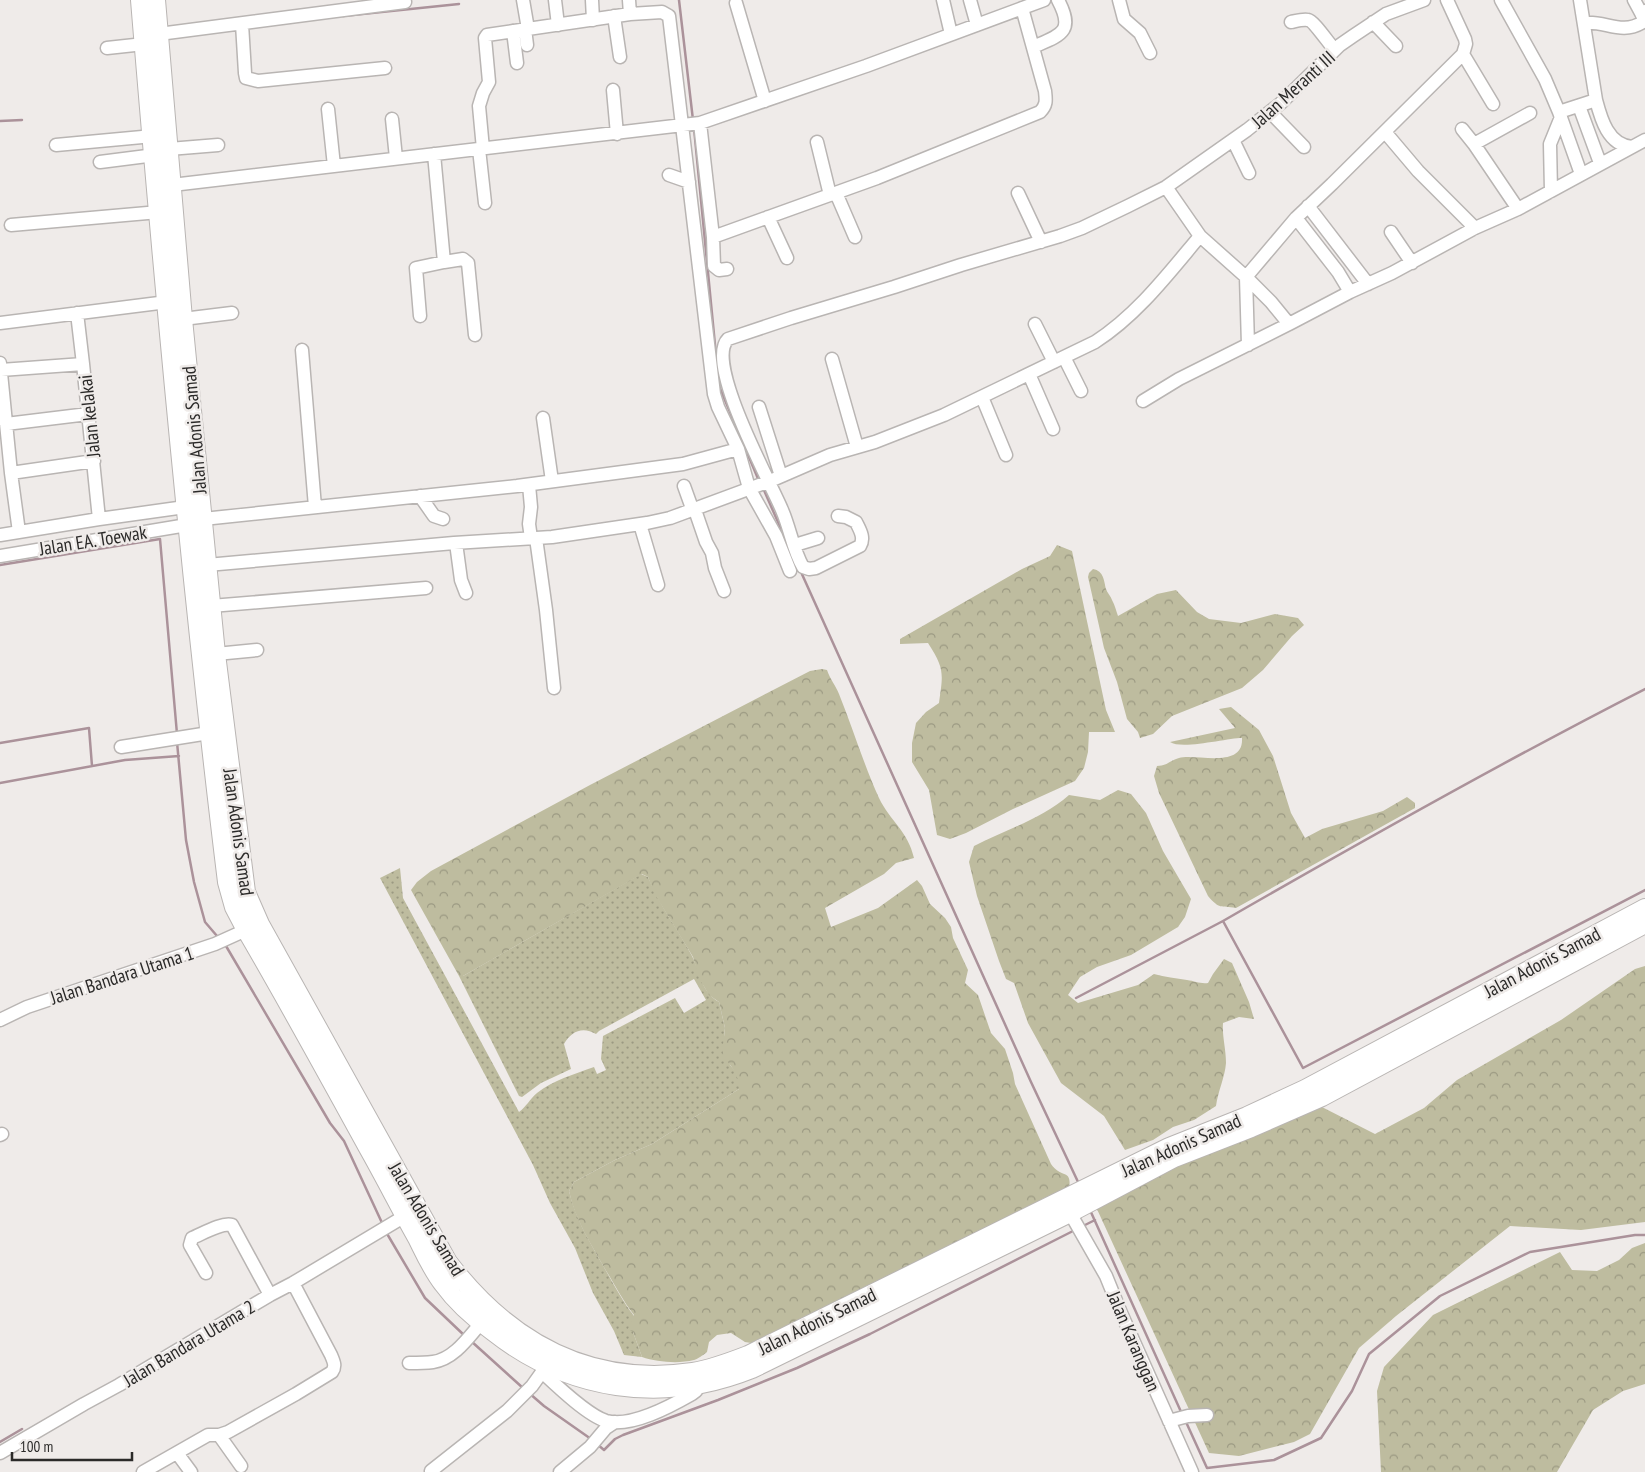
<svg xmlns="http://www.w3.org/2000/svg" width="1645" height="1472" font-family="'PT Sans Narrow',sans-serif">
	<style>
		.grass { fill: url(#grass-dots) }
		.forest { fill: url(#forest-crowns) }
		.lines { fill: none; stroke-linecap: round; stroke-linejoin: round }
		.stream { stroke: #ab929a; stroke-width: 2.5 }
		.minor-casing { stroke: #b9b5b3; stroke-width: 15 }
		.highway-casing { stroke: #b9b5b3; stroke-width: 20 }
		.minor { stroke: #fff; stroke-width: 12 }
		.highway { stroke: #fff; stroke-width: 18 }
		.labels { text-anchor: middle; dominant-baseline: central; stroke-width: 5; stroke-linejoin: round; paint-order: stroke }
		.street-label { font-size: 19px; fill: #2b2a29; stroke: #efebe9 }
	</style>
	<defs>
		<pattern id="grass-dots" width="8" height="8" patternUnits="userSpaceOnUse" patternTransform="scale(1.25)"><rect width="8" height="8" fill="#bebc9f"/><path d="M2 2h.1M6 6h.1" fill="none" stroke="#9b9982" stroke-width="1.8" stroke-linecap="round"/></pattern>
		<pattern id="forest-crowns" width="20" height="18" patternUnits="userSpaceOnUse" patternTransform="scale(1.25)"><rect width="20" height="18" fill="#bebc9f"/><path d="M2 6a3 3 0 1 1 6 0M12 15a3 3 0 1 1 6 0" fill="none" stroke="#9b9982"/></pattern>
	</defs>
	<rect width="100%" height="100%" fill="#efebe9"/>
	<path class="grass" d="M 400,868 L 403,898 L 519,1112 C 526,1107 530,1099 537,1093 C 553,1080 575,1074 594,1067 L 597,1074 L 606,1070 L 601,1059 L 603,1036 L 675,998 L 684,1013 L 706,1000 L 694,979 L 599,1031 L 596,1034 C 583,1026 571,1031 564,1044 L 571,1069 L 541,1083 L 522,1097 L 519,1096 L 459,976 L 463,976 L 641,874 L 648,877 C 659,905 678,929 692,956 C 700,972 701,992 719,1002 L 725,1028 L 724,1036 L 730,1065 L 736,1072 L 739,1081 L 739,1089 L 652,1144 L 615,1160 L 574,1182 L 569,1191 C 575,1217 588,1239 601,1262 C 612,1281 621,1299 634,1316 L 633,1332 L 642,1357 L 624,1355 L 614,1331 L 593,1293 L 575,1248 L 550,1203 L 533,1165 L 380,878 Z"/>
	<path class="forest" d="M 1057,545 L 1072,551 L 1106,710 L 1115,732 L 1089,732 L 1088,752 L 1084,768 L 1075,781 L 1013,809 L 966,833 L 950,839 L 937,835 L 929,790 L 912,762 L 912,743 L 916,723 L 926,712 L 939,703 C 943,674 945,669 928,643 L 900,644 L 900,639 L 1022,569 L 1050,556 Z
		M 1093,569 C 1104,571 1104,581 1106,589 C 1107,593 1111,596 1112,600 C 1115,605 1116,611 1118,616 L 1157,594 L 1176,590 L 1197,612 L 1209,619 L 1241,623 L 1275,614 L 1298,618 L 1304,625 L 1292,636 L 1263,670 L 1242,688 L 1172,716 L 1153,734 L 1140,738 L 1138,732 L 1127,719 L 1117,682 L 1104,648 L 1088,577 L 1089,573 Z
		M 822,669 L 827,670 C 830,679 836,686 839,694 C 853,729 864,765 879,798 C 890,821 908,831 914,858 L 896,863 L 884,874 L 825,908 L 831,927 L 878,908 L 917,880 L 922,886 L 930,904 L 945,918 L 951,927 L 953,938 L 968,970 L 965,983 L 978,995 L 991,1033 L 1005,1049 L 1013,1073 L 1015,1084 L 1051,1164 C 1062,1180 1074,1167 1068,1193 L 1044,1198 L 1006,1220 L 751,1343 L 745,1342 L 731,1333 L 717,1335 L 709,1342 L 707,1352 C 703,1355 698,1359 694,1360 C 678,1364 657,1362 642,1357 L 633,1332 L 628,1329 L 634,1315 C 623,1301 615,1285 605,1269 C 591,1244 575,1220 569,1191 L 574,1182 L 615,1160 L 652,1144 L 739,1089 C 739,1073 731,1067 722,1054 L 725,1028 L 719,1002 L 709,995 L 699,978 L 693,957 L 654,893 L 648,877 L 642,874 L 463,976 L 459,976 L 411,890 L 417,882 L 431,871 L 590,785 L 810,671 Z
		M 1231,707 L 1259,730 L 1273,756 L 1291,813 L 1305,838 L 1322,829 L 1383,811 L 1407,797 L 1415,803 L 1415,808 L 1236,908 C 1220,905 1220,910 1208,896 L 1159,793 L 1154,776 L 1157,766 C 1169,765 1169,761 1179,758 C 1195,753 1244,770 1242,738 C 1227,738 1182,750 1170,742 L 1235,728 L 1219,709 Z
		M 1118,790 L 1131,794 L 1146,813 L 1163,851 L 1191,899 L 1185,917 L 1178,927 L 1131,955 L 1097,967 L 1080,977 L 1068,995 L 1078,1003 L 1138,985 L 1154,974 C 1165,977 1176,978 1187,980 C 1195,981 1200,984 1208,983 L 1213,974 L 1224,959 L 1232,963 L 1249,1002 L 1254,1019 L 1239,1017 L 1223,1023 C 1222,1036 1226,1049 1226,1063 C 1225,1077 1218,1091 1216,1106 L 1194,1120 L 1173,1127 L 1153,1140 L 1125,1150 L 1104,1116 L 1061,1083 L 1028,1023 L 1014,983 L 1006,979 L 999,961 L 977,896 L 969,862 L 974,846 C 1005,830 1042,819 1069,795 L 1100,800 Z
		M 1645,966 L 1645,1222 L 1581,1230 L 1510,1226 L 1396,1316 L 1359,1348 L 1310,1434 L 1294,1442 L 1239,1456 L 1209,1453 L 1096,1207 L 1197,1154 L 1316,1104 L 1375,1134 L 1424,1108 L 1457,1080 L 1561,1020 L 1635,969 Z
		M 1645,1243 L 1645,1384 L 1623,1391 L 1593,1410 L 1557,1472 L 1381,1472 L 1377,1391 L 1384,1367 L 1433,1315 L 1560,1252 L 1572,1270 L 1597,1271 L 1619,1260 L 1632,1248 Z"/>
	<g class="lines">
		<path class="stream" d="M 679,0 L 693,120
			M 343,16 L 459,4
			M 0,121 L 22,120
			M 694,128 L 719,386 L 759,481
			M 763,488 L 785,538
			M 0,565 L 160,539 L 177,734
			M 801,572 L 1031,1082 L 1079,1184
			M 1645,689 C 1502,762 1362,841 1223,921 L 1303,1068 L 1645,890
			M 177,742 L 186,840 L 194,882 L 205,922 L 217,936
			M 0,743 L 89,728 L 92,766
			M 0,783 L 125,760 L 179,756
			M 226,946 L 330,1123 L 344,1141 L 383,1225
			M 1076,998 L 1223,921
			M 1090,1210 L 1182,1414
			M 1085,1225 L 1095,1220
			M 386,1232 L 425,1298 L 465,1336
			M 471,1341 L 523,1388
			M 529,1393 L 544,1406 L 591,1439
			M 1186,1422 L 1207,1468 L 1274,1460 L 1321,1438 L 1352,1391 L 1369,1354 L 1440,1296 L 1530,1252 L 1635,1235 L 1645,1235
			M 0,1442 L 22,1429
			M 597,1444 L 604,1450 L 615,1439 L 623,1435 L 718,1400 L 797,1368 L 870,1334 L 1073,1231"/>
		<g class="minor-casing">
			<path id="minor" d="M 523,0 L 528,29
				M 555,0 L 558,25
				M 592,0 L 593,20
				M 629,0 L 630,14
				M 943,0 L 951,34
				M 970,0 L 977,25
				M 1119,0 L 1124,19 L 1140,33 L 1150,53
				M 1501,0 L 1545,79 L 1559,112 L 1596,100 L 1580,0
				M 1634,0 L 1641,13 L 1645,11
				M 736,3 L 765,101
				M 614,16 L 620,57
				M 1291,22 C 1296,21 1303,19 1308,20 C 1314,21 1329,44 1335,50
				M 1373,22 L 1396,46
				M 1584,23 C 1605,20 1621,36 1643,22 L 1644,19 L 1641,13
				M 242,24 L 245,73 L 246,78 L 258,81 L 385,68
				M 525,29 L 527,45
				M 513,31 L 517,63
				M 159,34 L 405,2
				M 1033,47 C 1061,35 1075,32 1058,0
				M 107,48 L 144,44
				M 1463,54 L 1493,104
				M 613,90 L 617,134
				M 1596,100 C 1601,119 1608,145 1632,147
				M 1579,106 L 1600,163
				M 328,109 L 334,166
				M 1270,112 L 1304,147
				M 1559,112 L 1581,174
				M 392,119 L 396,158
				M 700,123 L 713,237 L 877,178 L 1040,112 C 1047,105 1046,100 1045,91 L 1022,8
				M 1462,129 L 1474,144
				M 1385,132 L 1418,171 L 1475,228
				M 1233,140 L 1249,173
				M 817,142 L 830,195
				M 56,145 L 153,136
				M 169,149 L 218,145
				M 479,149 L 485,203
				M 483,149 L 479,106 L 483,93 L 489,82 L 485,38 L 487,35 L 630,14 L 662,12 L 669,16 L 714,394 L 718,407 L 738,449 L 749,488 L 776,536 L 790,571
				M 100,162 L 155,155
				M 669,175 L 689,182
				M 172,185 L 700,123 L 866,66 L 1044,0
				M 1166,187 L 1200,236 L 1246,277 L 1271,302 L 1289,324 L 1350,292 L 1338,272 L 1296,218 L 1332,184 L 1463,54 L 1466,44 L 1465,39 L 1447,0
				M 1551,191 L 1550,144 L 1561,117
				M 836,193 L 855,237
				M 1018,193 L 1041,242
				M 1308,206 L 1368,284
				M 1518,209 L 1474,144 L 1530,113
				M 768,217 L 787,258
				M 11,225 L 159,212
				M 1391,232 L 1412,263
				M 713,237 L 714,266 L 719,270 L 727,269
				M 444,262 L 463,259 L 468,263 L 475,335
				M 1350,292 L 1392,273 L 1475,228 L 1518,209 L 1645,140
				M 77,313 L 83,364 L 99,519
				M 420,316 L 416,268 L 444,262 L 434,154
				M 183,319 L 232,313
				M 0,323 L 167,302
				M 1035,324 L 1054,362
				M 1248,345 L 1246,277 L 1296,218
				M 302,350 L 315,507
				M 1064,357 L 1081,391
				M 832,359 L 857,447
				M 0,363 L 11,473 L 19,532
				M 1,370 L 83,364
				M 1029,374 L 1053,429
				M 982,397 L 1006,455
				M 1143,401 L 1179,379 L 1289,324
				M 759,407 L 781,476
				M 543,418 L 552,481
				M 6,424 L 88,414
				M 11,473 L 94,461
				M 529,485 L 531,507 L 529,524 L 531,538
				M 684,486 L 693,511
				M 420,496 L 434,516 L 443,519
				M 695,510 L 706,542 L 712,553 L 715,568 L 724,591
				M 838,516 L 846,517 L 856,522 C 860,530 865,538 860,546 L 816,568 L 809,569 L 803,567 C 793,550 790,528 782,510 C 770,481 704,362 728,339 L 791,318 L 894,287 L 961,265 L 1060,236 L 1082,228 L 1128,206 L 1166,187 L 1247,130 L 1281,103 L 1340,45 L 1353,36 L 1386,14 L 1424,0
				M 203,519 L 517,486 L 683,464 L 738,449
				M 640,524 L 658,585
				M 0,535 L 99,519 L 185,507
				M 536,538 L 546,610 L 554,688
				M 456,543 L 461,580 L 466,593
				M 795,545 L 818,538
				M 0,556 L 187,525
				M 207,565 L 454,543 L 552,537 L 647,523 L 670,518 L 770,481 L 830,455 L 875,442 L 944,415 L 1095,342 C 1137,315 1168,274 1200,236
				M 211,606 L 426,588
				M 216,654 L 257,650
				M 121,747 L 209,733
				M 0,1020 L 27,1007 L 215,944 L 246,930
				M 0,1135 L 2,1134
				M 1070,1213 L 1106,1276 L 1121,1313 L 1192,1472
				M 206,1273 L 190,1245 L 192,1238 C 202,1234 222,1222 232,1225 L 270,1295
				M 409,1363 C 417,1363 425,1363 433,1362 C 454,1359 468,1338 481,1323
				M 548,1365 L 542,1372 C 557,1386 587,1415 606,1421 C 631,1428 671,1406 692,1394 L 696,1391 L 697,1386
				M 1169,1421 L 1188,1416 L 1207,1415
				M 219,1435 L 241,1466
				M 0,1453 L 84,1404 L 119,1385 L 270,1295 L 293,1283 L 405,1216
				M 177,1453 L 191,1472
				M 431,1471 L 507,1411 L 532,1386 L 542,1372
				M 143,1472 L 208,1435 L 219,1435 L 228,1432 L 296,1394 L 332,1372 C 336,1366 334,1362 331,1355 L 293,1283
				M 560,1472 L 590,1447 L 606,1428 L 615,1422"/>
		</g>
		<g class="highway-casing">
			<path id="highway" d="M 140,0 C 164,294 191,589 227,882 L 234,907 L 246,930 C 288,1002 328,1075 368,1148 C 385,1178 400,1208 417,1238 C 425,1254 432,1270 443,1284 C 456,1302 474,1318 492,1331 C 568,1391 662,1405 752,1369 L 1070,1213 L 1174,1158 L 1251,1128 L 1322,1097 L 1645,924
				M 156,0 L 183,319 L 216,654 L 246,892 L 260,924 L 448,1262 C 510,1343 590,1387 693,1372 C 711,1369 730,1362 748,1355 L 1169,1147 L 1247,1116 L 1305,1089 L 1645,908"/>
		</g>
		<use href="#minor" class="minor"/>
		<use href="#highway" class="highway"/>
	</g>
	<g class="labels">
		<g class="street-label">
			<text transform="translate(1293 89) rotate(-42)">Jalan Meranti III</text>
			<text transform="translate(89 416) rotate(-96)">Jalan kelakai</text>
			<text transform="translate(194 430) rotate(-95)">Jalan Adonis Samad</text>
			<text transform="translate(93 540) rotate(-9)">Jalan EA. Toewak</text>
			<text transform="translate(239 832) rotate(82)">Jalan Adonis Samad</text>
			<text transform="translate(1542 962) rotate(-28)">Jalan Adonis Samad</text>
			<text transform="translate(122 975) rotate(-18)">Jalan Bandara Utama 1</text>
			<text transform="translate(1181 1145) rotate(-24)">Jalan Adonis Samad</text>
			<text transform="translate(427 1219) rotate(59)">Jalan Adonis Samad</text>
			<text transform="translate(817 1321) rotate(-26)">Jalan Adonis Samad</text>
			<text transform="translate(1134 1341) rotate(67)">Jalan Karanggan</text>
			<text transform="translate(189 1343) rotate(-31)">Jalan Bandara Utama 2</text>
		</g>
	</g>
	<path d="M12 1452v8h120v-8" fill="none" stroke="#2b2a29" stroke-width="2.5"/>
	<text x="20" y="1452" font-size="15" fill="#2b2a29" stroke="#efebe9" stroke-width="4" paint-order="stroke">100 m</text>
</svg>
